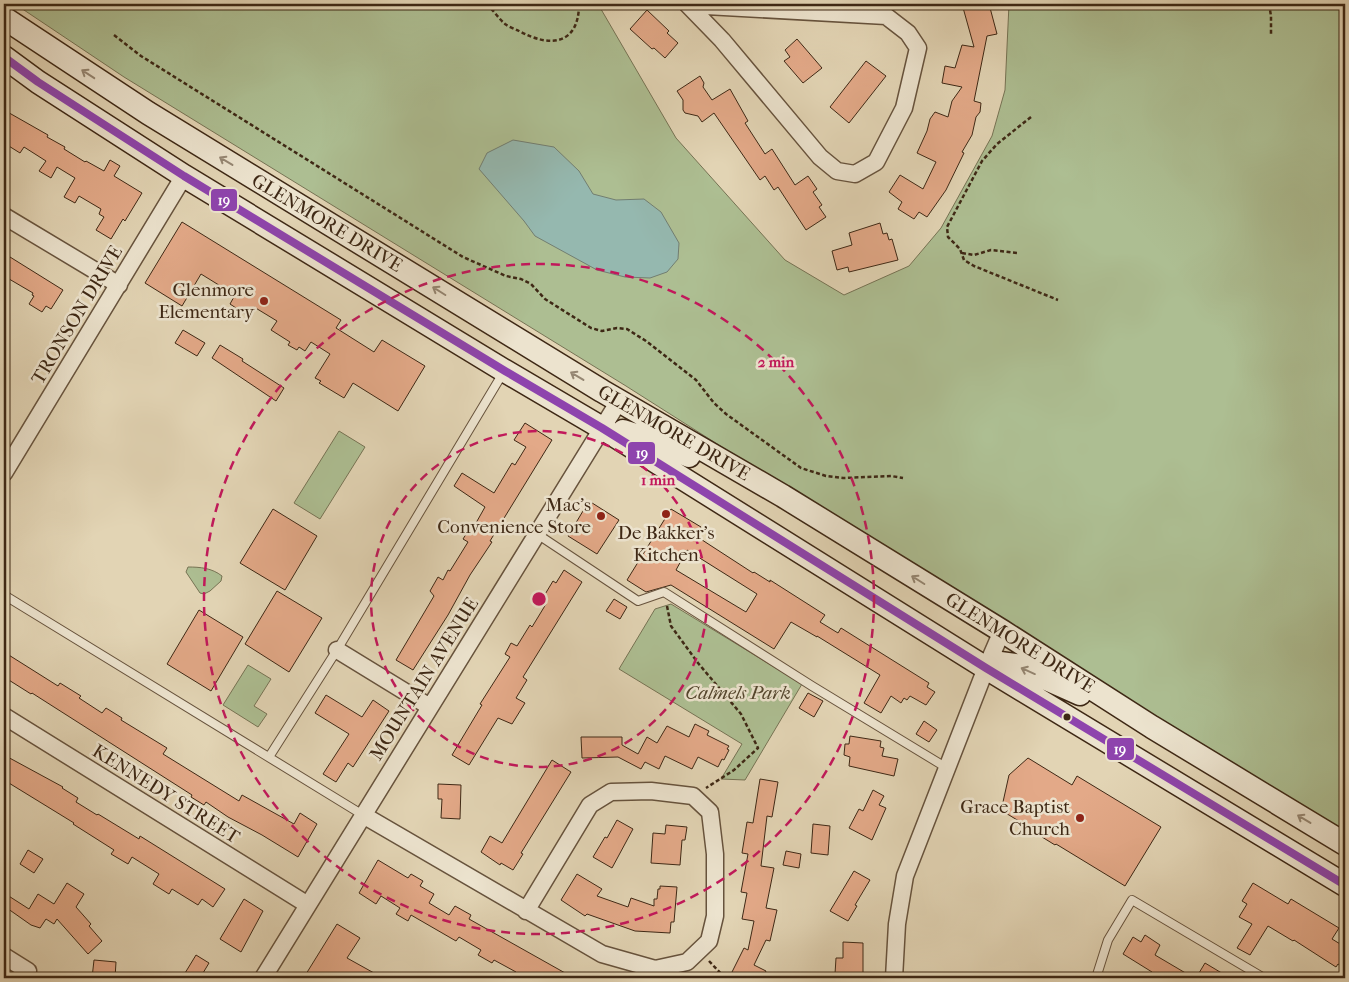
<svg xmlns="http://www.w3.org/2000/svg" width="1349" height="982" font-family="'IM FELL French Canon',serif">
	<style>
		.green { fill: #adbe92; stroke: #767354 }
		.water { fill: #95b8af; stroke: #727e71 }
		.building { fill: #e3a988; stroke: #3e2815; fill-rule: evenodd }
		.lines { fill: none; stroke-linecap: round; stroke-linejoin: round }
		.service-casing { stroke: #67533d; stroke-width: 10 }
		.minor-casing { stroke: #67533d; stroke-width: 19 }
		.secondary-casing { stroke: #3e2815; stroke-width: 25 }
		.path { stroke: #3e2815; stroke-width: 2.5; stroke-dasharray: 4 2.5; stroke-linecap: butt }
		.service { stroke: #ece3ce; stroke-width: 8 }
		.minor { stroke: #ece3ce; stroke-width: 16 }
		.secondary { stroke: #ece3ce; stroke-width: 22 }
		.bus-1-casing { stroke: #ece3ce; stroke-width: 11 }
		.bus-1 { stroke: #8e44ad; stroke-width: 8 }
		.oneway { stroke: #958672 }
		.ring { fill: none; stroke: #c2185b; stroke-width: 2.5; stroke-dasharray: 9 6 }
		.poi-dot { fill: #8f2418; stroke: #ece3ce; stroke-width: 2 }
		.bus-dot { fill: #3e2815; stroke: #ece3ce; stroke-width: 2 }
		.labels { text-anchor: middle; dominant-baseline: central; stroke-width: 5; stroke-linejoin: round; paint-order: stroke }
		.street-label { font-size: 19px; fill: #3e2815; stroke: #ece3ce }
		.poi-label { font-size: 19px; fill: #3e2815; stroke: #ece3ce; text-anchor: end }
		.park-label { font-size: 19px; font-style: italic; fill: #54462e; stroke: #ece3ce }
		.centre { fill: #c2185b; stroke: #ece3ce; stroke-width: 2.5 }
		.ring-label { font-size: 15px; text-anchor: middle; font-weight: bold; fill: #c2185b; stroke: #ece3ce; stroke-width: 5; stroke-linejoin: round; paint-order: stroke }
		.line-badge { stroke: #ece3ce; stroke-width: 2 }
		.badge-label { font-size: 14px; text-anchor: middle; font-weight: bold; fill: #fff }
	</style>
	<rect width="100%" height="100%" fill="#e2d4b4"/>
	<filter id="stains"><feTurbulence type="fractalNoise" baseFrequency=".004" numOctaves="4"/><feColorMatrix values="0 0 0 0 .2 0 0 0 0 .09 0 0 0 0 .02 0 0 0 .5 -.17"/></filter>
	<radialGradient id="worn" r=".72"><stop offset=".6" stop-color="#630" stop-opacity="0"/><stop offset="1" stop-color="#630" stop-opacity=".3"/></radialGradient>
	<path class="green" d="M 15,4 L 598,4 L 676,138 L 785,260 L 844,295 L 909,266 L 941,228 L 992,136 L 1005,90 L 1009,4 L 1345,4 L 1345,835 L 975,608 L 626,386 L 124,77 Z
		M 339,431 L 365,447 L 320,519 L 294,503 Z
		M 188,567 C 200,567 212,568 222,576 L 221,581 L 210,591 L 204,594 L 200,593 L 186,572 Z
		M 671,604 L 802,684 L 745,780 L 721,779 L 742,744 L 619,669 L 655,609 Z
		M 248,665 L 271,679 L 254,706 L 267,714 L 258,727 L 223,705 Z"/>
	<path class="water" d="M 513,140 L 554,147 L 579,171 L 593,194 L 616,200 L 644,199 L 661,212 L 679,243 L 678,259 L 667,272 L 650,278 L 625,277 L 597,270 L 535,236 L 524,221 L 479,169 L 487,153 Z"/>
	<path class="building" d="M 962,4 L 989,4 L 997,34 L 987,36 L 974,101 L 981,103 L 980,112 L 976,117 L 972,135 L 962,152 L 964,153 L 946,190 L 927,217 L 919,212 L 914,219 L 898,209 L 902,202 L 889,192 L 900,175 L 923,189 L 936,162 L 917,153 L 927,131 L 930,119 L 935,112 L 948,117 L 952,101 L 962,87 L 942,83 L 945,66 L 955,68 L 962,45 L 974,47 Z
		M 647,10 L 669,31 L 667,33 L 678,43 L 665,58 L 654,48 L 652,49 L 630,29 Z
		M 797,39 L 822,68 L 803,83 L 784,61 L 790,57 L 785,50 Z
		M 866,61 L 886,76 L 849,123 L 830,107 Z
		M 700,76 L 704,83 L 703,87 L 712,100 L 730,89 L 748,121 L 745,123 L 765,154 L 772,149 L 795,185 L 808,176 L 817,189 L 813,192 L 822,205 L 819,207 L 826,217 L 806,230 L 778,187 L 774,190 L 765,176 L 760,180 L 714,113 L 702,122 L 698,116 L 685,113 L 683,110 L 683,100 L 677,91 Z
		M 4,110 L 48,135 L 47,137 L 65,147 L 64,149 L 85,162 L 86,161 L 104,171 L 110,160 L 120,166 L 114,176 L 142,193 L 125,221 L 123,219 L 111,239 L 96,230 L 104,217 L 99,214 L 101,209 L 79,196 L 75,203 L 64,197 L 75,178 L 57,167 L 51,178 L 39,171 L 46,161 L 24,147 L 20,153 L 4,143 Z
		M 182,222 L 341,320 L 336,328 L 374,352 L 382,340 L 425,366 L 398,411 L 353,383 L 344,398 L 319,383 L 321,381 L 315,378 L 330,354 L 311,342 L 305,351 L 299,347 L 297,350 L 288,345 L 290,342 L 271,330 L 277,321 L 254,307 L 248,316 L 230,304 L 235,295 L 201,274 L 182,306 L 145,283 Z
		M 880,223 L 883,234 L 887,233 L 889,240 L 892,239 L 898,260 L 849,272 L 848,267 L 837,270 L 832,251 L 852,245 L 849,233 Z
		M 10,257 L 63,290 L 51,309 L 46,306 L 42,312 L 29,304 L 34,296 L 32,295 L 33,293 L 4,276 L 4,268 Z
		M 183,330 L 205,343 L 197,356 L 175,343 Z
		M 220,345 L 243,359 L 242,361 L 284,388 L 276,401 L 212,358 Z
		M 525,423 L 552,440 L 490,541 L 492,542 L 470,575 L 448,615 L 413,670 L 396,660 L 434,596 L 430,591 L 438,577 L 443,580 L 448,570 L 450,571 L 468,542 L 463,539 L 470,528 L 472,530 L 485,507 L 454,486 L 462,473 L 494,493 L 512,463 L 515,465 L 526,447 L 514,440 Z
		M 589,501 L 619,520 L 597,554 L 568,536 Z
		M 273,509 L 317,536 L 285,590 L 240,563 Z
		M 671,509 L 701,527 L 696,536 L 753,573 L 754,572 L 770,582 L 770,580 L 825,615 L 820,622 L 838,633 L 841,628 L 929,683 L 927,687 L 935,692 L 926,705 L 910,696 L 907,700 L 904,698 L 901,703 L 891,696 L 881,713 L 864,703 L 880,675 L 817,636 L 817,637 L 791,622 L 774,649 L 671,585 L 646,592 L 627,580 ZM 687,550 L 757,594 L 746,612 L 676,570 Z
		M 564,570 L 582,582 L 523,677 L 527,680 L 516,698 L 525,703 L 512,724 L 498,718 L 469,765 L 452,755 L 482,705 L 480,704 L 510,657 L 505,654 L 511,643 L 517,646 L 530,625 L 532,627 L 546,604 L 541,601 L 553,581 L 556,583 Z
		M 277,591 L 322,618 L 289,672 L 245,644 Z
		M 614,599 L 627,607 L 620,619 L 606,611 Z
		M 199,610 L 243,637 L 211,691 L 167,664 Z
		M 4,652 L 58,686 L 60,683 L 81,696 L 79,698 L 102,713 L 106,708 L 122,718 L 121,720 L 167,748 L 163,754 L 239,801 L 242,795 L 294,824 L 300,813 L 317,824 L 298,857 L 262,835 L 228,817 L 206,802 L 204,805 L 191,797 L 192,795 L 32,693 L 31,694 L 4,677 Z
		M 808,693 L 823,701 L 814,717 L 799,708 Z
		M 326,695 L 362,717 L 373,700 L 389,711 L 353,767 L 348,763 L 336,782 L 323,774 L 349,734 L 315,713 Z
		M 924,721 L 937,730 L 929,742 L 916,734 Z
		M 695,724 L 709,731 L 707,735 L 729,746 L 727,749 L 729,750 L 724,760 L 722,759 L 718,767 L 698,757 L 692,769 L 665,756 L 659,769 L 645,762 L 641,769 L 618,757 L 582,758 L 581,737 L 622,737 L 622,745 L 638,754 L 647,737 L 657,743 L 667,726 L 689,737 Z
		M 850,736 L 881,741 L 880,747 L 884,748 L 882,756 L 898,759 L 894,776 L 849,766 L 850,757 L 844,755 L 845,744 L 849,744 Z
		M 4,755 L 63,787 L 62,788 L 78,798 L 76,802 L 97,815 L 98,814 L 139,839 L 140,836 L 225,889 L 213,907 L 202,899 L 198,905 L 172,889 L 169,894 L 153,884 L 159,874 L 132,857 L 128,864 L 111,854 L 114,850 L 73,824 L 74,823 L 4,780 Z
		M 1028,758 L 1072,785 L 1077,776 L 1161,827 L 1125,886 L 1056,844 L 1055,845 L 1042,837 L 1042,835 L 999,809 L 1003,802 L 1009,775 Z
		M 552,760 L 571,772 L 521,853 L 523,854 L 513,870 L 501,863 L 500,865 L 481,852 L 490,836 L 502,843 Z
		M 760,779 L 778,782 L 772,817 L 767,816 L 761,866 L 774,868 L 766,908 L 777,910 L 770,941 L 766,940 L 754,965 L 766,971 L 763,978 L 740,978 L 731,974 L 744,948 L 748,950 L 754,921 L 742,919 L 747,893 L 741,892 L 748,854 L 742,853 L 747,822 L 753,823 Z
		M 438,784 L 461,785 L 460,819 L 441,818 L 442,799 L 438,799 Z
		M 873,790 L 884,796 L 879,805 L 886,808 L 872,840 L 849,828 L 859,809 L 863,811 Z
		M 617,820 L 633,829 L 612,868 L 593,857 L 605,837 L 607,838 Z
		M 813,824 L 830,826 L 828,855 L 811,853 Z
		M 666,825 L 687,827 L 685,840 L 682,840 L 680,865 L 651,863 L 653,833 L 665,834 Z
		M 28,850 L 43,859 L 34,873 L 20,864 Z
		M 786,851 L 801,854 L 799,868 L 783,865 Z
		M 378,860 L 408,878 L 411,874 L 423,881 L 420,886 L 434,894 L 429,903 L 449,915 L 455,906 L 471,915 L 469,919 L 574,978 L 513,978 L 516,972 L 494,960 L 492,963 L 478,955 L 481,950 L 459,937 L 456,941 L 411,915 L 408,921 L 396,914 L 400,908 L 381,896 L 376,904 L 359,893 Z
		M 854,871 L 870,880 L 855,905 L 857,906 L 848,921 L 830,911 Z
		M 577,874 L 602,889 L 597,896 L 628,907 L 631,898 L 654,906 L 654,899 L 657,899 L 658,889 L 660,889 L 660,886 L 677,887 L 674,922 L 671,922 L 670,933 L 635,931 L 587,914 L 585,916 L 561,900 Z
		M 67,883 L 84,894 L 76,907 L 91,924 L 89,926 L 102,941 L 88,954 L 57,919 L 54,924 L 46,919 L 40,928 L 31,925 L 4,906 L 4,893 L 29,909 L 38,894 L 54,904 Z
		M 1253,883 L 1288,904 L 1291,899 L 1339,928 L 1332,939 L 1345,947 L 1345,968 L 1338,964 L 1336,967 L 1294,940 L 1293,941 L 1268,926 L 1250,955 L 1237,948 L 1252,924 L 1239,917 L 1247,904 L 1242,901 Z
		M 244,899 L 263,911 L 241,952 L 220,939 Z
		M 337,924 L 360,938 L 347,958 L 383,978 L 314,978 L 306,974 Z
		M 1145,935 L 1160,945 L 1155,955 L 1194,978 L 1149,978 L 1152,972 L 1123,954 L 1133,937 L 1141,942 Z
		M 843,942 L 863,943 L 863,975 L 835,974 L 836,958 L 843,958 Z
		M 196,955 L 209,963 L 200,978 L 182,978 Z
		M 94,960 L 116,962 L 115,978 L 92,978 Z
		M 1205,963 L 1230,978 L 1196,978 Z"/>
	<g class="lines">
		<g class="service-casing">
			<path id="service" d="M 537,534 L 638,601 L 664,592 L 812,686 L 947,768
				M 4,595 L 363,815
				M 269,757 L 337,650 L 503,373
				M 1096,978 L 1108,940 L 1132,900 L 1264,978"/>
		</g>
		<g class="minor-casing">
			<path id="minor" d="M 687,4 L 722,40 L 820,157 L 837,171 L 855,174 L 876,162 L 904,108 L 918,48 L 908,33 L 886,16 L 688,5
				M 4,216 L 119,285
				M 4,473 L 184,176
				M 337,650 L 430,707
				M 4,716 L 308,905
				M 363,815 L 602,954 L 655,969 L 687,962 L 709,941 L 715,916 L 715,854 L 710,812 L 693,796 L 651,791 L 611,792 L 590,805 L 526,911
				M 4,956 L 28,971
				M 263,978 L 619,401
				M 894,978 L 897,924 L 905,876 L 986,668 L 1002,631"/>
		</g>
		<g class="secondary-casing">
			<path id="secondary" d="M 4,18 L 148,113 L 602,391 L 783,496 L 1002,631 L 1152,727 L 1345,844
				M 4,57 L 38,82 L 184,176 L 505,371 L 602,428 L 986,668 L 1345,885
				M 623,431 L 663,444 L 689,456
				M 986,668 L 1000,663 L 1015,665 L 1080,694"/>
		</g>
		<path class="path" d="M 487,4 C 493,10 499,19 505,24 C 509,27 515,29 519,31 C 550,48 579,45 579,4
			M 1269,4 L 1271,16 L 1271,34
			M 114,35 L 141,56 L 463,257 L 506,276 L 521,279 L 531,284 L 545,299 L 591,328 L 602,331 L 617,328 L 627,329 L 646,341 L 696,380 L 714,403 L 726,414 L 801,468 L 826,476 L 843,478 L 891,476 L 903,478
			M 1031,117 L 997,144 L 982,161 L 947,227 L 948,237 L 960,249 L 964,260 L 974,266 L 1058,300
			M 962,253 L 974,255 L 991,250 L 1018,253
			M 667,606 L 671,626 L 698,663 L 741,714 L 758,748 L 734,770 L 706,788
			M 709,961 L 725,978"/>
		<use href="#service" class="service"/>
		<use href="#minor" class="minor"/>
		<use href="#secondary" class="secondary"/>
		<g class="bus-1-casing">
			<path id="bus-1" d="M 4,57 L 38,82 L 184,176 L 505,371 L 602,428 L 986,668 L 1345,885"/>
		</g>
		<use href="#bus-1" class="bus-1"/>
	</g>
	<defs><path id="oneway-shaft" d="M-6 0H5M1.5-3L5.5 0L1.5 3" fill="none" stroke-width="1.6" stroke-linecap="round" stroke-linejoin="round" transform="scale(1.25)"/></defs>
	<g class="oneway">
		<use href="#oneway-shaft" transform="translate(88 74) rotate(-147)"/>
		<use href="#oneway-shaft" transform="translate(226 161) rotate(-149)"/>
		<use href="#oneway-shaft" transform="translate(439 291) rotate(-148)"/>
		<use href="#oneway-shaft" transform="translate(577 376) rotate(-149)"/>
		<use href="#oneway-shaft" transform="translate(918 580) rotate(-148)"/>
		<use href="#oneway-shaft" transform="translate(1028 671) rotate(-156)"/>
		<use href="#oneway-shaft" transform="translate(1304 819) rotate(-149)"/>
	</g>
	<g class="ring">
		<circle cx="539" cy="599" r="168"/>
		<circle cx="539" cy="599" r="335"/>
	</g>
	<g class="poi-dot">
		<circle cx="264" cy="301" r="5"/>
		<circle cx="666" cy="514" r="5"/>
		<circle cx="601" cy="516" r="5"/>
		<circle cx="1080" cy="818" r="5"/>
	</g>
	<circle class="bus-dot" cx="1067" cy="717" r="4.5"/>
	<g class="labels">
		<g class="street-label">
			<text transform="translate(327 223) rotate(31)">GLENMORE DRIVE</text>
			<text transform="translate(77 315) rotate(-59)">TRONSON DRIVE</text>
			<text transform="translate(674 433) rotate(30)">GLENMORE DRIVE</text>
			<text transform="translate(1020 643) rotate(32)">GLENMORE DRIVE</text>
			<text transform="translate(424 679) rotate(-58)">MOUNTAIN AVENUE</text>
			<text transform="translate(166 794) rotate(32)">KENNEDY STREET</text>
		</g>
		<g class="poi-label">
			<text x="254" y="290">Glenmore<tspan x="254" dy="22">Elementary</tspan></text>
			<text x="591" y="505">Mac's<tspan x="591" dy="22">Convenience Store</tspan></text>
			<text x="666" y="533" text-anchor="middle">De Bakker's<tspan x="666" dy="22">Kitchen</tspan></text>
			<text x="1070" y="807">Grace Baptist<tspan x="1070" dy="22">Church</tspan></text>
		</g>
		<g class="park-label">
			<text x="738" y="693">Calmels Park</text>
		</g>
	</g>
	<circle cx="539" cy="599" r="8" class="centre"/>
	<g class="ring-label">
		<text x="776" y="367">2 min</text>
		<text x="658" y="485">1 min</text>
	</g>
	<g class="line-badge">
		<rect x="210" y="188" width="28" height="24" rx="5" fill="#8e44ad"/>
		<rect x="627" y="441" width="29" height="24" rx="5" fill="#8e44ad"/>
		<rect x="1106" y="737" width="29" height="24" rx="5" fill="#8e44ad"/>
	</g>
	<g class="badge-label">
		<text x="224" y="205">19</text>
		<text x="642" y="458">19</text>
		<text x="1120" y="754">19</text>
	</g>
	<rect width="1349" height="982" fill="none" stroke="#e2d4b4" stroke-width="20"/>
	<rect x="5" y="5" width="1339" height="972" fill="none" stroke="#3e2815" stroke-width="2.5"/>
	<rect x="10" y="10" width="1329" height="962" fill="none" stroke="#3e2815"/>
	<rect width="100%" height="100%" filter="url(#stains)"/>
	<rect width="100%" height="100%" fill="url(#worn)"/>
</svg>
